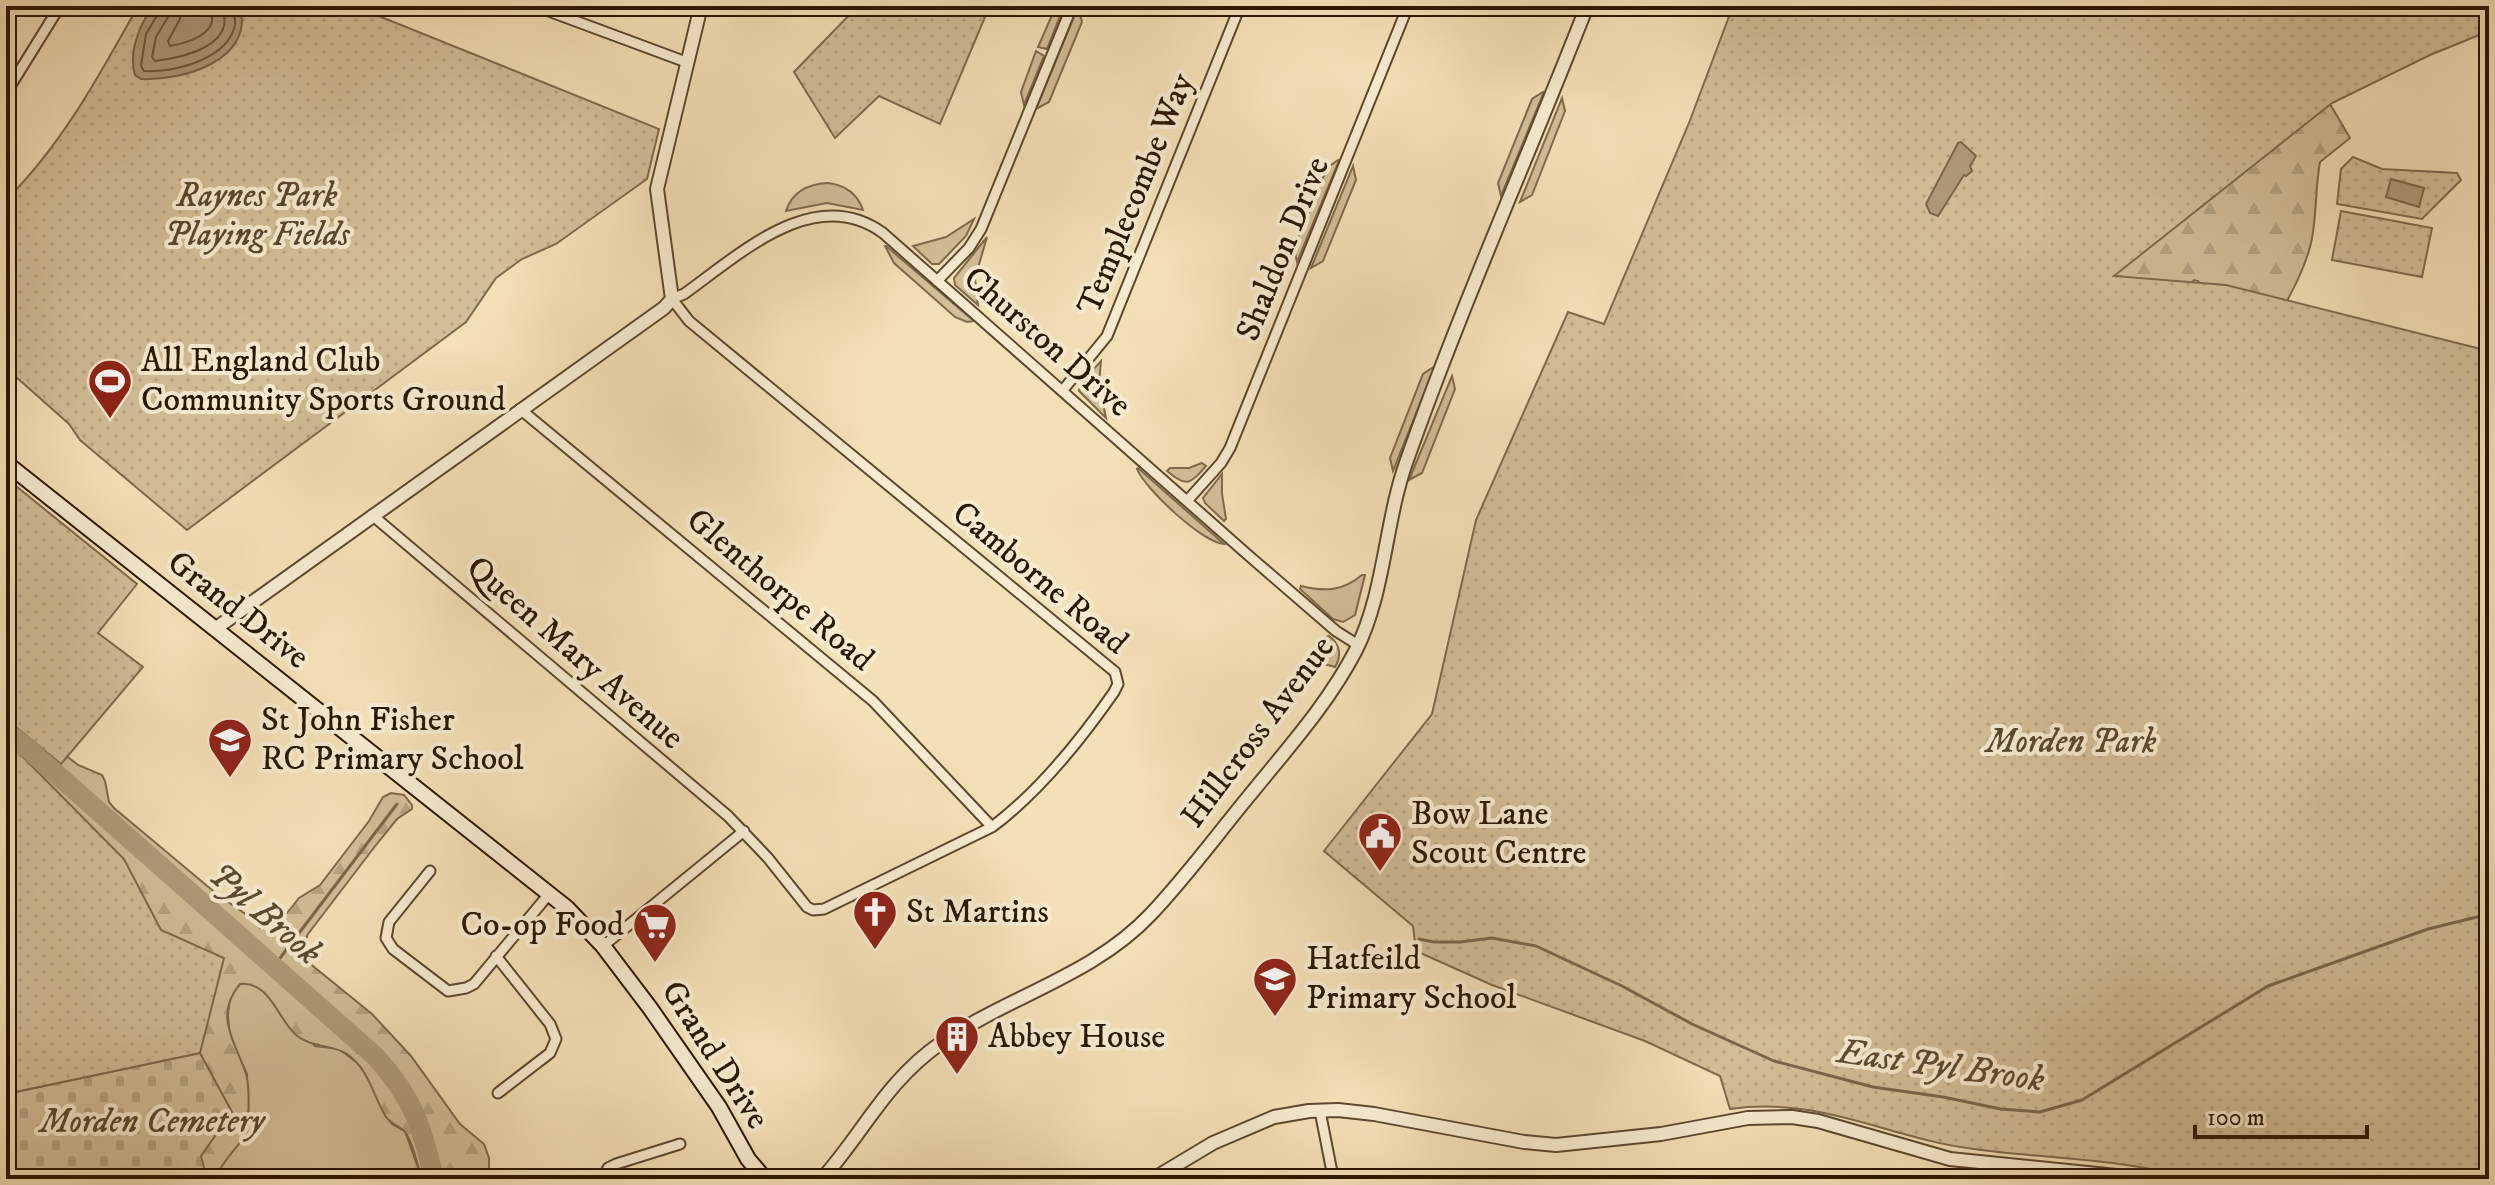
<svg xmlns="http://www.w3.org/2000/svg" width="2495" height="1185" font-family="'IM FELL DW Pica',serif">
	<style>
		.grass { fill: #d2be98; stroke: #7e6a4c; stroke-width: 2 }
		.forest { fill: url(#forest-firs); stroke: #7e6a4c; stroke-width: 2 }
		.cemetery { fill: url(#cemetery-stones); stroke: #7e6a4c; stroke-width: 2 }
		.park { fill: url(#park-dots); stroke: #7e6a4c; stroke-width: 2 }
		.water { fill: #af9b79; stroke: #7a6649; stroke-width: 2 }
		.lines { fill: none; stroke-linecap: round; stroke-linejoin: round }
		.shore { stroke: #6c583c; stroke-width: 2 }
		.stream { stroke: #7a6649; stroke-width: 3 }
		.river { stroke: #af9b79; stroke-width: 20 }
		.minor-casing { stroke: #5c482e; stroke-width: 13 }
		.tertiary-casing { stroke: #5c482e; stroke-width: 16 }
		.secondary-casing { stroke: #2a1600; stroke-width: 18 }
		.minor { stroke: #f8ebd0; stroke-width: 9 }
		.tertiary { stroke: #f8ebd0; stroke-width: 12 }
		.secondary { stroke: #f8ebd0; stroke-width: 14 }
		.labels { text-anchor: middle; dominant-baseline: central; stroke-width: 8; stroke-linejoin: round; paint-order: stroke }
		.street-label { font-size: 34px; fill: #2a1600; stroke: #f8ebd0 }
		.park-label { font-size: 34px; font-style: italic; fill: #5c482e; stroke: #f8ebd0 }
		.poi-label { font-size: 34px; fill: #2a1600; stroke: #f8ebd0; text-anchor: start }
		.water-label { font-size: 36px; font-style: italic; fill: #5f4b30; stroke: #f8ebd0 }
	</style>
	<defs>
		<pattern id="forest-firs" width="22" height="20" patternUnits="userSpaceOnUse" patternTransform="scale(2)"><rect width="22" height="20" fill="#d2be98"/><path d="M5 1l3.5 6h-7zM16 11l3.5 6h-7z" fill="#b4a381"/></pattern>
		<pattern id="cemetery-stones" width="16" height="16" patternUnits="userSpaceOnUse" patternTransform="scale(2)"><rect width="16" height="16" fill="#d2be98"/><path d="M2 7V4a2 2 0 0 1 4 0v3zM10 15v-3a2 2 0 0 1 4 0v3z" fill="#b4a381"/></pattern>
		<pattern id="park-dots" width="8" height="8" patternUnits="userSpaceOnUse" patternTransform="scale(2)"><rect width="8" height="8" fill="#d2be98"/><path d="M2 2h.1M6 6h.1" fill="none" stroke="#b4a381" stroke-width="1.8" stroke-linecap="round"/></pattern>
	</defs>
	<rect width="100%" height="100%" fill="#f4e0b7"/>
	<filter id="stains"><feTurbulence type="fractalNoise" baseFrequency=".0025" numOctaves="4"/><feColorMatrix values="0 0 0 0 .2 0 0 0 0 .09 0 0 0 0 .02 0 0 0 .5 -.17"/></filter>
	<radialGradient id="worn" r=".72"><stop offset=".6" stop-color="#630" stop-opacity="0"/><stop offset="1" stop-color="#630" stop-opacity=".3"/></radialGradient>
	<path class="grass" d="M 1056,6 L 1064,6 L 1047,49 L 1038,47 Z
		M 1078,7 L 1082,22 L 1049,102 L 1036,109 Z
		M 1036,51 L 1044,56 L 1024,105 L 1021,92 Z
		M 1543,92 L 1544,92 L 1501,196 L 1498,183 L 1532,99 Z
		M 1562,98 L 1565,111 L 1532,195 L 1520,202 Z
		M 1338,160 L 1339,161 L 1297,262 L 1294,248 L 1327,168 Z
		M 1353,166 L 1356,180 L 1323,261 L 1311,268 Z
		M 828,183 C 845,185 857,193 863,210 L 827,203 L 786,211 C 792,192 808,184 828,183 Z
		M 974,219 L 966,236 L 939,264 L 932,264 L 913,246 L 946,237 Z
		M 987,237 L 975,278 L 978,305 L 955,285 L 954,278 Z
		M 885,246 L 886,246 L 974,321 L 967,322 L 955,317 L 894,263 Z
		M 1101,361 L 1099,384 L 1106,418 L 1079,391 L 1081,383 Z
		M 1435,366 L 1393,471 L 1390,458 L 1423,374 Z
		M 1452,376 L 1455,389 L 1422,473 L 1409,480 Z
		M 1202,463 L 1206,466 C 1190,484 1187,488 1167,471 L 1170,468 L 1189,468 Z
		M 1137,469 L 1138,468 L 1224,544 C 1203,543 1145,489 1137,469 Z
		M 1222,474 L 1222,494 L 1226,519 L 1224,521 L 1205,503 L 1203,498 Z
		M 1362,575 L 1365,575 L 1355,615 L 1343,622 L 1333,619 L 1300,589 L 1301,586 C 1325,592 1343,591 1362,575 Z
		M 1329,636 C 1340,644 1342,656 1335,667 L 1321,663 L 1319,640 Z
		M 251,983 L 263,990 L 315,1046 L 339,1049 L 360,1065 L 379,1097 L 385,1115 L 392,1124 L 405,1131 L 422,1179 L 215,1179 L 219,1167 L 247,1132 L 247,1074 L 230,1038 L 228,1016 L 230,996 L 240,984 Z"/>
	<path class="forest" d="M 2330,104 L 2350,138 L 2320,162 C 2315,188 2317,217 2311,243 C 2305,268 2293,290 2281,312 L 2204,291 L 2198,281 L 2194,280 L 2189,285 L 2053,268 Z
		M 6,717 L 64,754 L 78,765 L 102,775 L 105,781 L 109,802 L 114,808 L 218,895 L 254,920 L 260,928 L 280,922 L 299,898 L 320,885 L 369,821 L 383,797 L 391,793 L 404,795 L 412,805 L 412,809 L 397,819 L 376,845 L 308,934 L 301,952 L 308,962 L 372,1014 L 411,1056 L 460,1124 L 484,1144 L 489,1158 L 489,1179 L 422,1179 C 417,1165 414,1144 405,1132 C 400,1126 391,1124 386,1117 C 373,1096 369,1069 347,1054 C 332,1044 311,1048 296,1035 C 277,1018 270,981 240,984 C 214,1015 234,1040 245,1071 C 250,1082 249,1114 247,1127 C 245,1143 221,1160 215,1179 L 181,1179 L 6,766 Z"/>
	<path class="cemetery" d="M 200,1053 L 232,1112 L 201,1156 L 207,1179 L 6,1179 L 6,1094 Z"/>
	<path class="park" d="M 138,6 L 354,6 L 659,129 L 647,179 L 556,244 L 522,259 L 496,278 L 466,322 L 187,530 L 80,440 L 69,424 L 6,368 L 6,200 C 62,145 100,74 138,6 Z
		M 858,6 L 956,6 L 985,17 L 940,124 L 879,96 L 835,138 L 794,72 Z
		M 1733,6 L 2489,6 L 2489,31 L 2430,55 L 2332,103 L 2114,276 L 2226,285 L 2489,351 L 2489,1179 C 2400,1179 2310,1182 2221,1179 C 2188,1178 2153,1168 2119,1164 C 2071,1157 2022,1156 1974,1149 C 1886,1138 1823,1096 1730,1109 L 1720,1076 L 1645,1041 L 1492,985 L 1416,951 L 1413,926 L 1324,851 L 1432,714 L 1476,520 L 1568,312 L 1604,324 L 1689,123 Z
		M 2353,157 L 2382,169 L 2457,173 L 2461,180 L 2422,219 L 2337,204 L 2341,169 Z
		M 2341,211 L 2432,228 L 2422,277 L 2332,260 Z
		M 6,478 L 137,584 L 98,633 L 143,667 L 61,764 L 6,719 Z
		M 6,744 L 20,754 L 124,859 L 161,930 L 224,958 L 200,1053 L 6,1094 Z"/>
	<path class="water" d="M 154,6 L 240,6 C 255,60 183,81 141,79 L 135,75 C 128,52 140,23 154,6 Z
		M 1961,142 L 1976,156 L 1970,166 L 1972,171 L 1966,176 L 1964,175 L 1938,216 L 1930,213 L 1926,204 L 1958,143 Z
		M 2391,179 L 2424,188 L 2419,207 L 2386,197 Z"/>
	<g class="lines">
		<path class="shore" d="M 160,6 L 159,12 L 146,34 L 141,66 L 144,71 C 174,73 228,59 235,25 C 236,19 233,12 233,6
			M 170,6 L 168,17 L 156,37 L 152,57 L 155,61 C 177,58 217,51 224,26 C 226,19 223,13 222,6
			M 182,6 L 180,19 L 168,41 L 170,46 C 183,44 204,38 211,25 C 214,20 211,12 210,6"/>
		<path class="stream" d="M 1419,939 L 1434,942 L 1460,942 L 1492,938 L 1536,946 L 1622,986 L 1692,1024 L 1774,1061 L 1873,1087 L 1943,1097 L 2001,1109 L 2040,1112 L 2082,1100 L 2268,986 L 2428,929 L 2489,914
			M 274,966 L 397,804"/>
		<path class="river" d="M 6,732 L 26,747 L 376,1057 C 413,1098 422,1126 434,1179"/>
		<g class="minor-casing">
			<path id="minor" d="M 535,6 L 686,62
				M 6,93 L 60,6
				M 937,281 L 969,248 L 981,229 L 1072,6
				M 1063,390 L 1107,336 L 1240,6
				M 520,409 L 873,701 L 992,827
				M 1187,501 L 1221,463 L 1230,448 L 1408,6
				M 372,515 L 728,816 L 768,858 L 807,907 L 813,910 L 824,909 L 992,827 C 1040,791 1080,741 1114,692 L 1118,684 L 1115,672 L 689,321 L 672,299 L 684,294 C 739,255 814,183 883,233 L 1248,555 L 1336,631 L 1358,645
				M 430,871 L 389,922 L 386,938 L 393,949 L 448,991 L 466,988 L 474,984 L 549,894
				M 603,946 L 744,831
				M 496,956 L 550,1024 L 556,1039 L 550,1053 L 498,1093
				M 1320,1111 L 1332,1172 L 1336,1179
				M 603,1179 L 608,1168 L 616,1164 L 680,1144"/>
		</g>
		<g class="tertiary-casing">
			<path id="tertiary" d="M 215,629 L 664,308 L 672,299 L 657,189 L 701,6
				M 822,1179 C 864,1132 886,1081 941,1043 C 1008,996 1093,976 1151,914 C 1186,877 1216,836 1249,796 C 1287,749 1328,704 1356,650 C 1385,593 1385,520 1407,460 C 1461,307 1528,157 1587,6
				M 1153,1179 L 1213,1143 L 1274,1117 L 1309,1111 L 1338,1110 L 1374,1114 L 1524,1142 L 1556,1145 L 1661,1134 L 1748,1118 L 1792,1117 L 1818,1121 L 1950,1159 L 2146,1179"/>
		</g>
		<g class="secondary-casing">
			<path id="secondary" d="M 6,463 L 567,908 L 603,946 L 650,1008 L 719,1107 L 748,1159 L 765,1179"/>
		</g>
		<use href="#minor" class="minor"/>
		<use href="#tertiary" class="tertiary"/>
		<use href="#secondary" class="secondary"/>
	</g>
	<defs>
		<g id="stadium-pin" transform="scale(2.3)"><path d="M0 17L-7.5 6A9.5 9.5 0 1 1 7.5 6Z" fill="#8f2418" stroke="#f8ebd0"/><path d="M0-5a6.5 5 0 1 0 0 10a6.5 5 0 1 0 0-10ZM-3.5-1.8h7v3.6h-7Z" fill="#fff"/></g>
		<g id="school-pin" transform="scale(2.3)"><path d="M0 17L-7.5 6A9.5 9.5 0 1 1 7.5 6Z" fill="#8f2418" stroke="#f8ebd0"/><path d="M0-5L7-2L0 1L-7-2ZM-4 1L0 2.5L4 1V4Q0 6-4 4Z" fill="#fff"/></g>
		<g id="civic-pin" transform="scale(2.3)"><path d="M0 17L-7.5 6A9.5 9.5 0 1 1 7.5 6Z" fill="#8f2418" stroke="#f8ebd0"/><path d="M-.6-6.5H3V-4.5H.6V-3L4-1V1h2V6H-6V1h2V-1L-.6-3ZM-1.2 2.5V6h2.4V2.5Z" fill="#fff"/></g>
		<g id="church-pin" transform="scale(2.3)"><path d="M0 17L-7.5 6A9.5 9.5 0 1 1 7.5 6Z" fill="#8f2418" stroke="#f8ebd0"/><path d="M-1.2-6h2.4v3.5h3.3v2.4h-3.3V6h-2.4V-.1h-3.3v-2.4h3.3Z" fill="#fff"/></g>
		<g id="supermarket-pin" transform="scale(2.3)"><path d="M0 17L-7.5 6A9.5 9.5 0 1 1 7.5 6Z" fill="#8f2418" stroke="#f8ebd0"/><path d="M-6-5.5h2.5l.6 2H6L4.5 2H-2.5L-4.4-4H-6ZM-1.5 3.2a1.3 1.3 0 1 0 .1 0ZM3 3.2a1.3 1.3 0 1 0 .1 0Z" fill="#fff"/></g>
		<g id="building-pin" transform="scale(2.3)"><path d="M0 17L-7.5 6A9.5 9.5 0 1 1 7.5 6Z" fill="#8f2418" stroke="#f8ebd0"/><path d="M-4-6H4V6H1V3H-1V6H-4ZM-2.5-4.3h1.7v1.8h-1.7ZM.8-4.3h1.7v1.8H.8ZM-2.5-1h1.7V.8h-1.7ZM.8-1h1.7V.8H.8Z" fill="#fff"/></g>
	</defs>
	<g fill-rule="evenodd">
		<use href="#stadium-pin" x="110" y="381"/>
		<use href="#school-pin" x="230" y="740"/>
		<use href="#civic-pin" x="1380" y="834"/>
		<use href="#church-pin" x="875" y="912"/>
		<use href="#supermarket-pin" x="655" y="925"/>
		<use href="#school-pin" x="1275" y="979"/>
		<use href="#building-pin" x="957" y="1037"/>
	</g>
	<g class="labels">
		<g class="street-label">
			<text transform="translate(1136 194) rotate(-68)">Templecombe Way</text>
			<text transform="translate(1283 249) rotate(-68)">Shaldon Drive</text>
			<text transform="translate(1047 342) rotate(41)">Churston Drive</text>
			<text transform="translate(1040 578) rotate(40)">Camborne Road</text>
			<text transform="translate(780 590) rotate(40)">Glenthorpe Road</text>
			<text transform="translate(238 610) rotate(38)">Grand Drive</text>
			<text transform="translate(575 653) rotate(41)">Queen Mary Avenue</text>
			<text transform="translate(1258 732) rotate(-53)">Hillcross Avenue</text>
			<text transform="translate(715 1055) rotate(57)">Grand Drive</text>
		</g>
		<g class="park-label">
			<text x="257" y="196">Raynes Park<tspan x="257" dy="39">Playing Fields</tspan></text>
			<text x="2071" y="742">Morden Park</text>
			<text x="152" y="1122">Morden Cemetery</text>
		</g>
		<g class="poi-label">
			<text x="141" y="361">All England Club<tspan x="141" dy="39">Community Sports Ground</tspan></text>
			<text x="261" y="720">St John Fisher<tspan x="261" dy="39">RC Primary School</tspan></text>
			<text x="1411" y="814">Bow Lane<tspan x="1411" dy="39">Scout Centre</tspan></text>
			<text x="906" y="912">St Martins</text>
			<text x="624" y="925" text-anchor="end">Co-op Food</text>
			<text x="1306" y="959">Hatfeild<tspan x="1306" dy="39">Primary School</tspan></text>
			<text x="988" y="1037">Abbey House</text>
		</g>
		<g class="water-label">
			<text transform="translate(265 914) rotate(41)">Pyl Brook</text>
			<text transform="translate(1941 1066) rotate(8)">East Pyl Brook</text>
		</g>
	</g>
	<rect width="2495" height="1185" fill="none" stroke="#f4e0b7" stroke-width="32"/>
	<rect x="8" y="8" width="2479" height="1169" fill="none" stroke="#2a1600" stroke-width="4"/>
	<rect x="16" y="16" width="2463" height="1153" fill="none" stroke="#2a1600" stroke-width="2"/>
	<path d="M2195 1125v12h172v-12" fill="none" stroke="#2a1600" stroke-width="4"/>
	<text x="2207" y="1125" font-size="24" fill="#2a1600" stroke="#f8ebd0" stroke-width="6" paint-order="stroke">100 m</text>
	<rect width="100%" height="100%" filter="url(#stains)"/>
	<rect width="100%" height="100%" fill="url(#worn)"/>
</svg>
